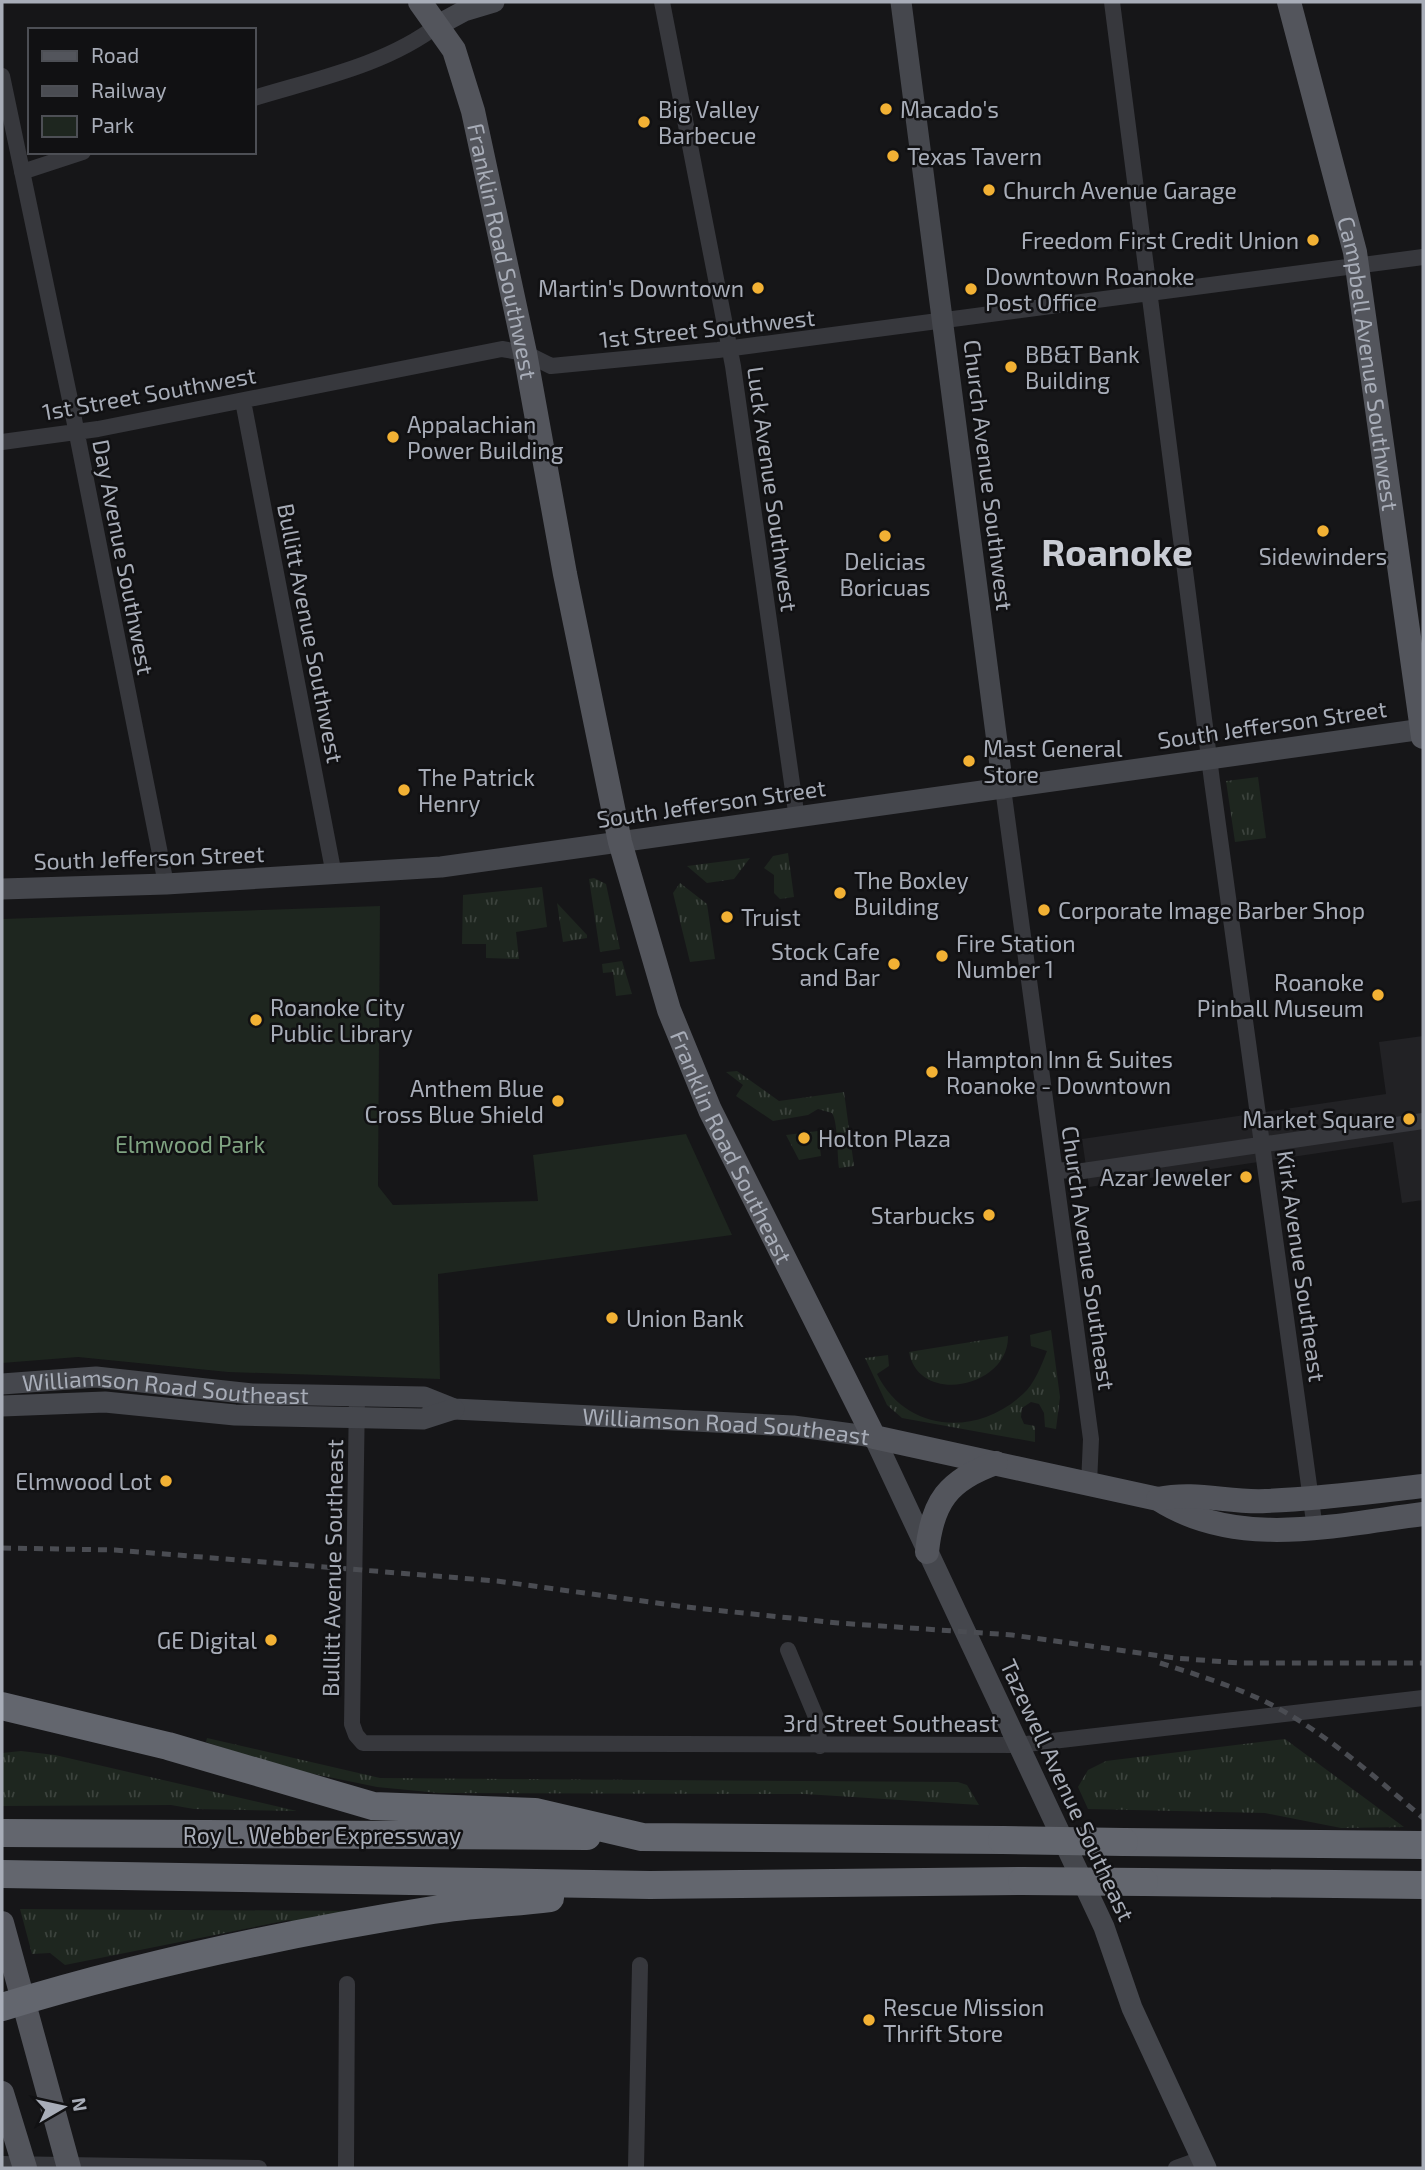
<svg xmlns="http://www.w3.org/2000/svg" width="1425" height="2170" font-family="'Exo 2',sans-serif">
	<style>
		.built { fill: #222225 }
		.grass { fill: url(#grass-tufts) }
		.park { fill: #1e261f }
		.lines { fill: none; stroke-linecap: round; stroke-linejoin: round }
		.street { stroke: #37383d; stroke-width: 16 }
		.secondary { stroke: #45474d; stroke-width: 21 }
		.primary { stroke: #53555c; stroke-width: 24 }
		.highway { stroke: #63666e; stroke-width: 28 }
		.rail { stroke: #4a4c52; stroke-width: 5; stroke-dasharray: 9 7; stroke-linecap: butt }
		.highway-bridge { stroke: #63666e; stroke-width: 28 }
		.poi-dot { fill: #f2b134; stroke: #111113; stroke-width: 2.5 }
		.labels { text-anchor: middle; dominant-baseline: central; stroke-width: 5; stroke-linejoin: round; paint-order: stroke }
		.poi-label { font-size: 23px; fill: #a8adb8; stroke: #111113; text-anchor: start }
		.street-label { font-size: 23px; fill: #a8adb8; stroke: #111113 }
		.park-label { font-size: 23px; fill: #7fa381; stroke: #111113 }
		.town-label { font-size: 37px; font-weight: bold; fill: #c9ccd4; stroke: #111113 }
	</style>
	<defs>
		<pattern id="grass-tufts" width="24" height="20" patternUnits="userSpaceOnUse" patternTransform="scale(1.75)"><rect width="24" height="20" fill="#1e261f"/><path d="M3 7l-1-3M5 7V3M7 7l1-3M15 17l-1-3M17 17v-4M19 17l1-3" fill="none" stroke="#3c433d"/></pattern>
	</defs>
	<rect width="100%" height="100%" fill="#161618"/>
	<path class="built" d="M 1423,1036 L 1423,1200 L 1402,1203 L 1393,1142 L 1089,1187 L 1082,1139 L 1386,1094 L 1379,1042 Z"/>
	<path class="grass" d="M 1258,777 L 1266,838 L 1235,842 L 1226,781 Z
		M 788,853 L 794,897 L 780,899 L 774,893 L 774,875 L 764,868 L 773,856 Z
		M 750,858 L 734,879 L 707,883 L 687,866 Z
		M 594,878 L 606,884 L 620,949 L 600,952 L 589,879 Z
		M 680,883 L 707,904 L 715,959 L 690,962 L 673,893 Z
		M 542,887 L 547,927 L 516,932 L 519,959 L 486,958 L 486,944 L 462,944 L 463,895 Z
		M 557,903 L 587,935 L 587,938 L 563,942 Z
		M 622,961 L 632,994 L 616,996 L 613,972 L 603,973 L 602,964 Z
		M 737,1071 L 779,1101 L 844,1092 L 854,1166 L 839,1168 C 837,1154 838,1122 832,1113 L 818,1109 L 808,1115 L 773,1121 L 736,1096 L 743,1085 L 726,1072 Z
		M 818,1131 L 821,1156 L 799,1160 L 786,1135 Z
		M 1051,1330 L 1060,1397 L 1056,1429 L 1045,1427 L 1044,1413 L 1039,1404 L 1031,1402 L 1022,1408 L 1021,1417 L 1024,1424 L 1035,1426 L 1035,1442 L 902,1418 L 887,1405 L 865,1358 L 888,1355 L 889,1366 L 877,1374 C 906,1433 977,1437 1023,1394 C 1034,1385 1042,1364 1047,1351 L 1031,1346 L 1030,1335 Z
		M 1008,1336 C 1009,1388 919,1406 909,1352 Z
		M 207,1738 L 380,1778 L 958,1782 L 967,1785 L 979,1805 L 805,1794 L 439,1793 L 377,1787 L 285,1768 L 206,1742 Z
		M 1285,1739 L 1404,1827 L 1341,1828 L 1265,1813 L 1088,1809 L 1078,1787 L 1088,1770 L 1106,1761 Z
		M 21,1751 L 55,1755 L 297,1811 L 194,1809 L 171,1805 L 2,1806 L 2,1753 Z
		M 20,1909 L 362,1911 L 296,1923 L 289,1920 L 65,1965 L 50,1953 L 32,1954 Z"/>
	<path class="park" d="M 380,906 L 378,1186 L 393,1205 L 538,1201 L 533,1155 L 686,1134 L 732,1235 L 438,1274 L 440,1379 L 228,1372 L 78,1357 L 2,1363 L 2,919 Z"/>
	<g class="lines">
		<path class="street" d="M 662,2 L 733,366 L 797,819
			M 1112,2 L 1212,781 L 1315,1529
			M 2,76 L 72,409 L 166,884
			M 254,98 C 316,79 386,65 438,25
			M 22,172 L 83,152
			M 243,401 L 334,875
			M 2,442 L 98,429 L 502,349 L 525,353 L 551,366 L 718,350 L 1423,257
			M 1003,788 L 1091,1439 L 1089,1484
			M 1055,1170 L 1083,1171 L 1423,1121
			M 357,1396 L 352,1724 L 356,1735 L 363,1743 L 1018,1745 L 1423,1698
			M 788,1650 L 816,1717 L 820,1746
			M 2,2164 L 259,2168
			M 346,2168 L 347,1984
			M 636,2168 L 640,1965
			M 1176,2168 L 1201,2159"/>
		<g class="secondary">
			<path d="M 901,2 L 1003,788"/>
			<path d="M 438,25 L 464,11 L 494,2"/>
			<path d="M 2,889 L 166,884 L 441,867 L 1423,729"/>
			<path id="s1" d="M 2,1384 L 96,1377 L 252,1394 L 424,1397 L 454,1409 L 793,1426 L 874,1437 L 1104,1927 L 1132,2008 L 1206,2168"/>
			<path d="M 2,1406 L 105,1402 L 235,1415 L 423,1419 L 454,1409"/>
		</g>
		<g class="primary">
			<path id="s2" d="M 420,2 L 454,50 L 473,111 L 525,353 L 565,574 L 620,842 L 669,1010 L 710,1110 L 874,1437 L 1158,1499 C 1237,1550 1336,1525 1423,1514"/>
			<path id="s3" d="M 1289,2 L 1355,252 L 1423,737"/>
			<path d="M 1158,1499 C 1197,1491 1228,1503 1266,1501 C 1319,1499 1371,1492 1423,1486"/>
			<path d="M 927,1552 C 932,1502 948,1480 996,1463"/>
			<path d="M 2,1923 L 69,2168"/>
			<path d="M 2,2093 L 25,2168"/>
		</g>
		<path class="highway" d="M 2,1706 L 168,1746 L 373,1806 L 535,1812 L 642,1837 L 1002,1840
			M 2,1833 L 587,1836
			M 1124,1842 L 1423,1845
			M 2,1874 L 650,1885 L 1022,1881
			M 1144,1882 L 1423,1885
			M 2,2007 C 143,1964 288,1933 433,1910 C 472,1904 511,1903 550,1898"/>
		<path class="rail" d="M 2,1548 L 115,1550 L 497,1581 L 686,1607 L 838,1623 L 1012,1635 L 1175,1658 L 1239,1663 L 1423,1663
			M 1160,1663 C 1204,1677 1250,1691 1290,1715 C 1338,1744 1381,1782 1423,1818"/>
		<path class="highway-bridge" d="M 1002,1840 L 1124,1842
			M 1022,1881 L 1144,1882"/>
	</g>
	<g class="poi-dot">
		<circle cx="886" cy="109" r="7"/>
		<circle cx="644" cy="122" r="7"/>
		<circle cx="893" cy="156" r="7"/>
		<circle cx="989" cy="190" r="7"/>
		<circle cx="1313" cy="240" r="7"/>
		<circle cx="758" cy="288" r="7"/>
		<circle cx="971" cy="289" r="7"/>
		<circle cx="1011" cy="367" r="7"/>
		<circle cx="393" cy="437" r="7"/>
		<circle cx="1323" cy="531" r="7"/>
		<circle cx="885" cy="536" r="7"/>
		<circle cx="969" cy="761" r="7"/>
		<circle cx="404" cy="790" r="7"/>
		<circle cx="840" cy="893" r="7"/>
		<circle cx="1044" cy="910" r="7"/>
		<circle cx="727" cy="917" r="7"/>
		<circle cx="942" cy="956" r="7"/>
		<circle cx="894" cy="964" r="7"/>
		<circle cx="1378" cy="995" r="7"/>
		<circle cx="256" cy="1020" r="7"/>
		<circle cx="932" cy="1072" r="7"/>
		<circle cx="558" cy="1101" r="7"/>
		<circle cx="1409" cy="1119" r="7"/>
		<circle cx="804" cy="1138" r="7"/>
		<circle cx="1246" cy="1177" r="7"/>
		<circle cx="989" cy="1215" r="7"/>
		<circle cx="612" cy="1318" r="7"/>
		<circle cx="166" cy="1481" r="7"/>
		<circle cx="271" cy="1640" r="7"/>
		<circle cx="869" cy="2020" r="7"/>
	</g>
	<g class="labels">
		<g class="poi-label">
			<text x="658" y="109">Big Valley<tspan x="658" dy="26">Barbecue</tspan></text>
			<text x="900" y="109">Macado's</text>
			<text x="907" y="156">Texas Tavern</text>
			<text x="1003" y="190">Church Avenue Garage</text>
			<text x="1299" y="240" text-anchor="end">Freedom First Credit Union</text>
			<text x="985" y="276">Downtown Roanoke<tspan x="985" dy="26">Post Office</tspan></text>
			<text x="744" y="288" text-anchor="end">Martin's Downtown</text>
			<text x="1025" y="354">BB&amp;T Bank<tspan x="1025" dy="26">Building</tspan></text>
			<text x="407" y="424">Appalachian<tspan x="407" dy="26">Power Building</tspan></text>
			<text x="1323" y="556" text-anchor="middle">Sidewinders</text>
			<text x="885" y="561" text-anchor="middle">Delicias<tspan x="885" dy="26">Boricuas</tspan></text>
			<text x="983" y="748">Mast General<tspan x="983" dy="26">Store</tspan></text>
			<text x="418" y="777">The Patrick<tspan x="418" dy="26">Henry</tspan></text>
			<text x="854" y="880">The Boxley<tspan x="854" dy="26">Building</tspan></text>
			<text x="1058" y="910">Corporate Image Barber Shop</text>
			<text x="741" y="917">Truist</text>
			<text x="956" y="943">Fire Station<tspan x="956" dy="26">Number 1</tspan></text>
			<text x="880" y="951" text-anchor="end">Stock Cafe<tspan x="880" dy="26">and Bar</tspan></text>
			<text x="1364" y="982" text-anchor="end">Roanoke<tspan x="1364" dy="26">Pinball Museum</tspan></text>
			<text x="270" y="1007">Roanoke City<tspan x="270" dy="26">Public Library</tspan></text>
			<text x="946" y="1059">Hampton Inn &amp; Suites<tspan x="946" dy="26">Roanoke - Downtown</tspan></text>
			<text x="544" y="1088" text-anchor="end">Anthem Blue<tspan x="544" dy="26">Cross Blue Shield</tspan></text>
			<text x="1395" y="1119" text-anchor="end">Market Square</text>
			<text x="818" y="1138">Holton Plaza</text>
			<text x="1232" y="1177" text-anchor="end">Azar Jeweler</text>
			<text x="975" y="1215" text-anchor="end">Starbucks</text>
			<text x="626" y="1318">Union Bank</text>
			<text x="152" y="1481" text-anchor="end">Elmwood Lot</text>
			<text x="257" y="1640" text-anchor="end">GE Digital</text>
			<text x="883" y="2007">Rescue Mission<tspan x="883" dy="26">Thrift Store</tspan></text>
		</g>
		<g class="street-label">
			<text stroke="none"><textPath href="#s2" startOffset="266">Franklin Road Southwest</textPath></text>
			<text transform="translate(707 328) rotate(-6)">1st Street Southwest</text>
			<text stroke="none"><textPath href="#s3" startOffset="371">Campbell Avenue Southwest</textPath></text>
			<text transform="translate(149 393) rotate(-10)">1st Street Southwest</text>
			<text transform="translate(989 475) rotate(83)">Church Avenue Southwest</text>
			<text transform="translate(773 489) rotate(82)">Luck Avenue Southwest</text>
			<text transform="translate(124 557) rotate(79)">Day Avenue Southwest</text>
			<text transform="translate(311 633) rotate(79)">Bullitt Avenue Southwest</text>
			<text transform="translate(1272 724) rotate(-8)">South Jefferson Street</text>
			<text transform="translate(711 803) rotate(-8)">South Jefferson Street</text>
			<text transform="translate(149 857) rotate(-2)">South Jefferson Street</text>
			<text stroke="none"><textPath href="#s2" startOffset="1194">Franklin Road Southeast</textPath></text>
			<text transform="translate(1089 1258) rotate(82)">Church Avenue Southeast</text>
			<text transform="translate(1302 1266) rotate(82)">Kirk Avenue Southeast</text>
			<text stroke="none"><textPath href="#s1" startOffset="164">Williamson Road Southeast</textPath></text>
			<text stroke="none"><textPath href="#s1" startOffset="728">Williamson Road Southeast</textPath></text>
			<text transform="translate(332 1568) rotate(-89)">Bullitt Avenue Southeast</text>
			<text x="891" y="1723">3rd Street Southeast</text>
			<text transform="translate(1068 1790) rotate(65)">Tazewell Avenue Southeast</text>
			<text x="322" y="1835">Roy L. Webber Expressway</text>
		</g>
		<g class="park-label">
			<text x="190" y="1144">Elmwood Park</text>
		</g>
		<g class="town-label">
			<text x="1117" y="551">Roanoke</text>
		</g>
	</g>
	<rect width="1425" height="2170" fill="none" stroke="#a8adb8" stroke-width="7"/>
	<rect x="28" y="28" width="228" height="126" fill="#111113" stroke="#4d4f55" stroke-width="2"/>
	<rect x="42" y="51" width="35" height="10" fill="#53555c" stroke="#4d4f55" stroke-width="2"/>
	<text x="91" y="63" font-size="21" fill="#a8adb8">Road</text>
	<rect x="42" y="86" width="35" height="10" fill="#4a4c52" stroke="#4d4f55" stroke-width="2"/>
	<text x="91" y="98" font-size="21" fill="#a8adb8">Railway</text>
	<rect x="42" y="116" width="35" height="21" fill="#1e261f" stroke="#4d4f55" stroke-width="2"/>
	<text x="91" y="133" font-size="21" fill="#a8adb8">Park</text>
	<g transform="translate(63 2107) rotate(81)" stroke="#111113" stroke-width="5" paint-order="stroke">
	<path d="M0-5L12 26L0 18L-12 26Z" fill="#a8adb8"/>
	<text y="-10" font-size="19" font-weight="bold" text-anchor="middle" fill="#a8adb8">N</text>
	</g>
</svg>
